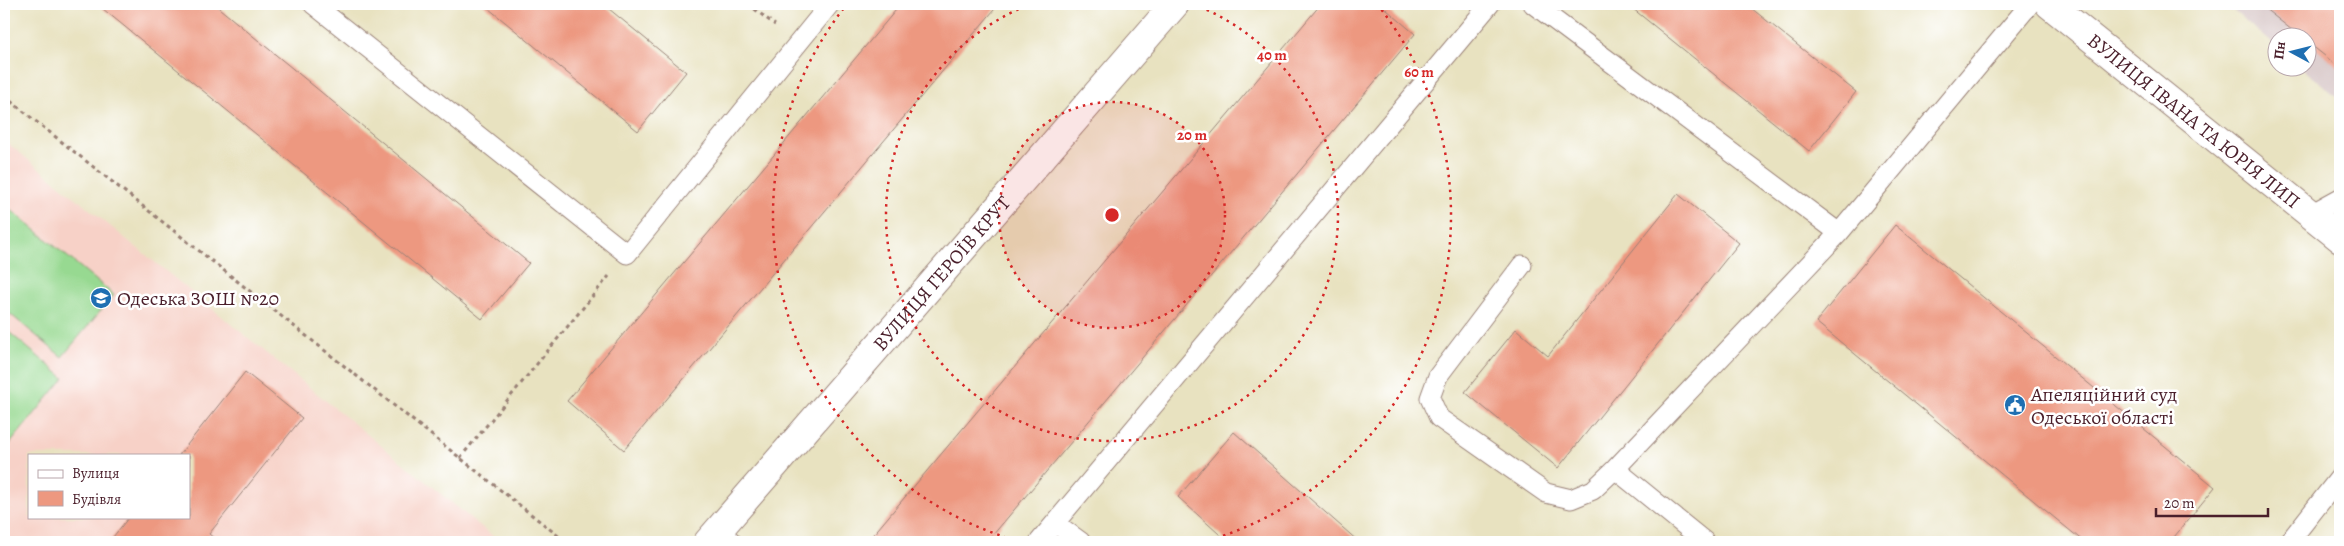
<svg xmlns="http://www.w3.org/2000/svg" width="2344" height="546" font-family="Alegreya,serif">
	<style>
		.built { fill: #f7d1c7; fill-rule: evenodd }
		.industrial { fill: #d2bfc0 }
		.pitch { fill: #97d991; stroke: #707c5e }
		.building { fill: #ed9880 }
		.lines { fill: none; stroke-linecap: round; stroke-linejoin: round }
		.lane-casing { stroke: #998076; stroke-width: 21 }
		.street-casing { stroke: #998076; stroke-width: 30 }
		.secondary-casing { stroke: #998076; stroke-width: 30 }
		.path { stroke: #998076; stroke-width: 3; stroke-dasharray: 4 4; stroke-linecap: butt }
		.lane { stroke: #fff; stroke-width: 19 }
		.street { stroke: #fff; stroke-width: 28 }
		.secondary { stroke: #fff; stroke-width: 28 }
		.ring { fill: none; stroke: #d62828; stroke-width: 2.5; stroke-dasharray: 2.5 5 }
		.labels { text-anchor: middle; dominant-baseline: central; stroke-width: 5; stroke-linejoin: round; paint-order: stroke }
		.street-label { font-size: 20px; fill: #4a1f2b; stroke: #fff }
		.poi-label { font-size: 20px; fill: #4a1f2b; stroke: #fff; text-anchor: start }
		.centre { fill: #d62828; stroke: #fff; stroke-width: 2.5 }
		.ring-label { font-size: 15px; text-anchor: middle; font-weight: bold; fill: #d62828; stroke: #fff; stroke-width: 5; stroke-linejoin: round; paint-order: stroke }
	</style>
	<rect width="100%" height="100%" fill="#fff"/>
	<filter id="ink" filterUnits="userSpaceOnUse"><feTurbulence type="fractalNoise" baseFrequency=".02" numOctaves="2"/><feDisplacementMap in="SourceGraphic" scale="10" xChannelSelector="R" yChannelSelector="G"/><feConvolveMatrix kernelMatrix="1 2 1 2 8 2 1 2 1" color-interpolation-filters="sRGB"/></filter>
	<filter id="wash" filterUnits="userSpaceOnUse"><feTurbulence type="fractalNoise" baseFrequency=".0096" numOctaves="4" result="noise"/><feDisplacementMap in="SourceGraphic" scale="20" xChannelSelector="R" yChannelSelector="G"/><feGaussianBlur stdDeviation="1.12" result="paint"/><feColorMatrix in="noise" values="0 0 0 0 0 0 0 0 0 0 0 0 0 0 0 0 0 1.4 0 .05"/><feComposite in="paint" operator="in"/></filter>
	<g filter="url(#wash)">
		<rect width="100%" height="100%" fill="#e8e2c0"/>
		<path class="built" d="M 4,140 L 500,542 L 4,542 ZM 29,455 L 189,455 L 189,517 L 29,517 Z"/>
		<path class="industrial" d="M 2225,4 L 2340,4 L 2340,99 L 2302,68 L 2306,68 L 2306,38 L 2276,38 L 2276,46 Z"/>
		<path class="pitch" d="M 4,204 L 114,295 L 62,357 L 4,309 Z
			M 4,328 L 64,378 L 4,451 Z"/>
		<g id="blocks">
			<path class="building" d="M 97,4 L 214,4 L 529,263 L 482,319 Z
				M 483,4 L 603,4 L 686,72 L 638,131 Z
				M 901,4 L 999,4 L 624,450 L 567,401 Z
				M 1321,4 L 1380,4 L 1415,34 L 987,542 L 867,542 Z
				M 1627,4 L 1746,4 L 1856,92 L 1809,151 Z
				M 2259,4 L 2340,4 L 2340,68 L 2306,41 L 2306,38 L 2302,38 Z
				M 1678,194 L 1739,243 L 1558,468 L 1465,392 L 1516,329 L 1548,356 Z
				M 1895,225 L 2215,487 L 2170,542 L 2084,542 L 1816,322 Z
				M 245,372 L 302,418 L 209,534 L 219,542 L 109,542 L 129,517 L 189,517 L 189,455 L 179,455 Z
				M 1234,432 L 1359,542 L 1228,542 L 1178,497 Z"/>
		</g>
	</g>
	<g filter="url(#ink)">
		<use href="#blocks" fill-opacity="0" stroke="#998076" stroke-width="1"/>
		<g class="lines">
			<g class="lane-casing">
				<path id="lane" d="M 313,4 L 627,254 L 830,4
					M 1533,4 L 1839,233
					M 2311,214 L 2340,198
					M 1522,265 L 1438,376 L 1430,398 L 1439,418 L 1546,493 L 1571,499 L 1593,490 L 1615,469 L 1839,233 L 2030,4
					M 1615,469 L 1705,542
					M 1055,523 L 1081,542
					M 718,530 L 732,542
					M 1039,542 L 1490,4
					M 2289,542 L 2340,477"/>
			</g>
			<g class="street-casing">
				<g id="street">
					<path id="s1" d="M 708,542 L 1175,4"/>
				</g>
			</g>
			<g class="secondary-casing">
				<g id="secondary">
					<path id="s2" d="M 2049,4 L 2340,238"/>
				</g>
			</g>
			<path class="path" d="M 748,4 L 775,25
				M 4,96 L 566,542
				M 4,107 L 9,100
				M 460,458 L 609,276"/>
			<use href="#lane" class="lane"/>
			<use href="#street" class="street"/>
			<use href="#secondary" class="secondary"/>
		</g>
	</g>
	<circle cx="1112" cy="215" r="113" fill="#d62828" fill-opacity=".12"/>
	<g class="ring">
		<circle cx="1112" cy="215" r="113"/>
		<path d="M1193 4A226 226 0 1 1 1031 4"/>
		<path d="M1021 542A339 339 0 0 1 847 4M1377 4A339 339 0 0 1 1203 542"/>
	</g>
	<defs>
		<g id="school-disc" transform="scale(1.125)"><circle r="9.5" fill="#1f6fb2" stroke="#fff"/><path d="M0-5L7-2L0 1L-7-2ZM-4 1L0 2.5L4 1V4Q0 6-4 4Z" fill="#fff"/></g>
		<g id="civic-disc" transform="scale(1.125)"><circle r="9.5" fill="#1f6fb2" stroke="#fff"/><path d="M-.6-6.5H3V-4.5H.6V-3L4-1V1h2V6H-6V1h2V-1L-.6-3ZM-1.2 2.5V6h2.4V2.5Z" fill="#fff"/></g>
	</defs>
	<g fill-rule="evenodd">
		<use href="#school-disc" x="101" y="298"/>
		<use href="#civic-disc" x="2015" y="405"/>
	</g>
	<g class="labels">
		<g class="street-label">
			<text stroke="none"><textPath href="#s2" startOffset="186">ВУЛИЦЯ ІВАНА ТА ЮРІЯ ЛИП</textPath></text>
			<text stroke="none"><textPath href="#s1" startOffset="356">ВУЛИЦЯ ГЕРОЇВ КРУТ</textPath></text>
		</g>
		<g class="poi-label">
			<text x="117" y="298">Одеська ЗОШ №20</text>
			<text x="2031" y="394">Апеляційний суд<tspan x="2031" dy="23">Одеської області</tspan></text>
		</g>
	</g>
	<circle cx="1112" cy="215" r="8" class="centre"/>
	<g class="ring-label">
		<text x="1272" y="60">40 m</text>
		<text x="1419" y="77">60 m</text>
		<text x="1192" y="140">20 m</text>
	</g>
	<rect width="2344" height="546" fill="none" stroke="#fff" stroke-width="20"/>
	<rect x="28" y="454" width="162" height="65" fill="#ffffff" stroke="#b7a5aa"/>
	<rect x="38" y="470" width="25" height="8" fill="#ffffff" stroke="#b7a5aa"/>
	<text x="72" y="478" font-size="15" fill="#4a1f2b">Вулиця</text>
	<rect x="38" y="491" width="25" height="15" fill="#ed9880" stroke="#b7a5aa"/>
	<text x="72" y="504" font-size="15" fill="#4a1f2b">Будівля</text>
	<g transform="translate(2292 52) rotate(277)"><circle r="24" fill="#ffffff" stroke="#b7a5aa"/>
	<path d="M0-4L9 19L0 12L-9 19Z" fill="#1f6fb2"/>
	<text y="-8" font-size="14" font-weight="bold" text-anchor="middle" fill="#4a1f2b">Пн</text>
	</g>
	<path d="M2156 508v8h112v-8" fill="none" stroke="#4a1f2b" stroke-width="2.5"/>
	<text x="2164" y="508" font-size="15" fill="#4a1f2b" stroke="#ffffff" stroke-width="4" paint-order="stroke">20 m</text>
</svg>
